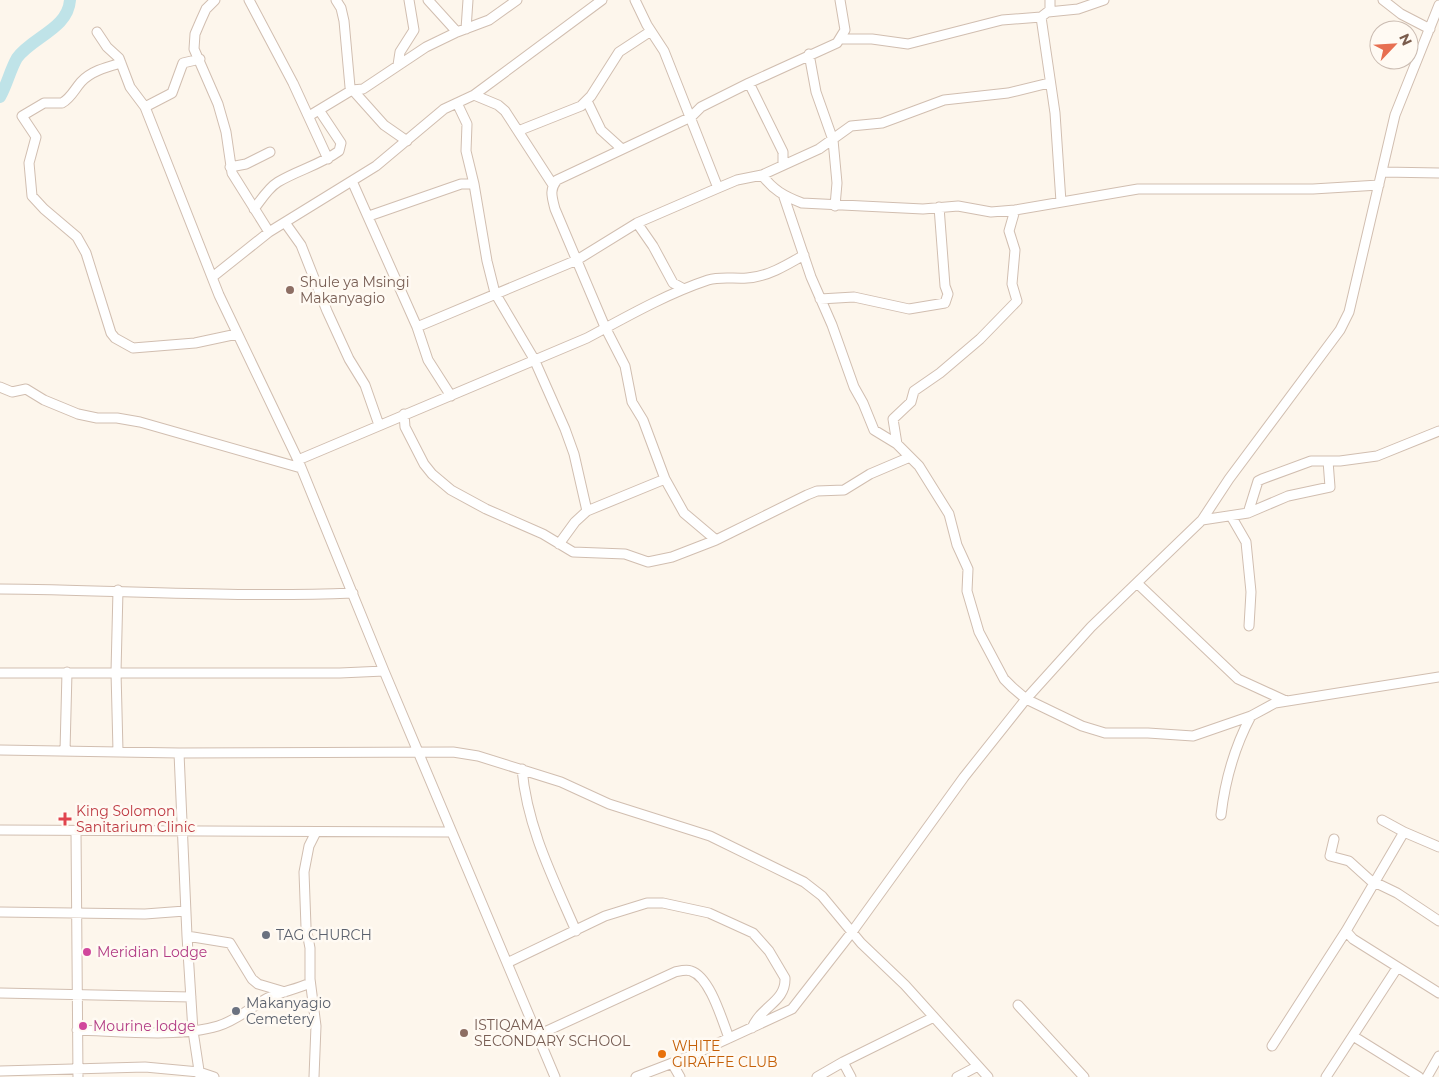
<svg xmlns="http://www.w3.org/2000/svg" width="1439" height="1077" font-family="Montserrat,sans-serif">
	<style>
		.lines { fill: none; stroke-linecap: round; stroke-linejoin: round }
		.river { stroke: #bfe3e8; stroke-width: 12 }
		.minor-casing { stroke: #d1beb0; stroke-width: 11 }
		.minor { stroke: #fff; stroke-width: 9 }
		.education-dot { fill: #8d6e63; stroke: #fffaf3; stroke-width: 2 }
		.health-dot { fill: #e0444e; stroke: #fffaf3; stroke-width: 2 }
		.worship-dot { fill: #6b7280; stroke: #fffaf3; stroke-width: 2 }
		.hotel-dot { fill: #d1479c; stroke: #fffaf3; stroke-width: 2 }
		.food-dot { fill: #e8710a; stroke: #fffaf3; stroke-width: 2 }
		.labels { text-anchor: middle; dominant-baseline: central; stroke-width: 5; stroke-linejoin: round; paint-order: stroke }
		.education-label { font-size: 14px; fill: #785e54; stroke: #fffaf3; text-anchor: start }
		.health-label { font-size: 14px; fill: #be3a42; stroke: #fffaf3; text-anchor: start }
		.worship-label { font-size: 14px; fill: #5b616d; stroke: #fffaf3; text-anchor: start }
		.hotel-label { font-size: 14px; fill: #b23c85; stroke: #fffaf3; text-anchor: start }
		.food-label { font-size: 14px; fill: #c56008; stroke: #fffaf3; text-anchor: start }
	</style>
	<rect width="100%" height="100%" fill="#fdf6ec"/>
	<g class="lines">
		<path class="river" d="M 0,97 C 7,85 10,70 17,58 C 32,37 68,29 70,0"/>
		<g class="minor-casing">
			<path id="minor" d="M 215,0 L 206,9 L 201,20 L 195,34 L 194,49 L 218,104 L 226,132 L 232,173 L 269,232
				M 249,0 L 293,83 L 328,159
				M 336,0 L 341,8 L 344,21 L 350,87 L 384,125 L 407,141
				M 428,0 L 457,32 L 489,20 L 517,0
				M 635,0 L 647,25 L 664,51 L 718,188
				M 1383,0 L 1401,14 L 1430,29
				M 1048,12 L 1078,9 L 1104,0
				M 1041,17 L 1055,113 L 1061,202
				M 466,29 L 468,0
				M 97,32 L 107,47 L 119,58 L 130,87 L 145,107 L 219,295 L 298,460 L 384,671 L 555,1077
				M 842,39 L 872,39 L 908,44 L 1002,20 L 1041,17 L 1050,10 L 1050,0
				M 809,54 L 816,92 L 833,140 L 837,183 L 835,206
				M 121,63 C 107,67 91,71 81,82 C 74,90 71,98 62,103 L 44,103 L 22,116 L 36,137 L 29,163 L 32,196 L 44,209 L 77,237 L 86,253 L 111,333 L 115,338 L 133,348 L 195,343 L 237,334
				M 398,65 L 400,52 L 414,30 L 409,0
				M 749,83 L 783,152 L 783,164
				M 474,95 L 498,105 L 505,111 L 553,185
				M 587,101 L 601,130 L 622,149
				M 457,103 L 467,124 L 466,151 L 474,184 L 487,261 L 495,293 L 534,359 L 565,429 L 574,454 L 587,511
				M 145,107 L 172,93 L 183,63 L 200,59
				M 309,116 L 352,90 L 363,89 L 426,47 L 457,32
				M 518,131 L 581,106 L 591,96 L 619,52 L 651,31
				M 230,167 L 246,164 L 270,152
				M 1383,172 L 1439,173
				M 762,175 C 773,190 784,196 802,203 L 923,209 L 958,206 L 991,212 L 1015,210 L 1138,189 L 1313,189 L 1379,185
				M 352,181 L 417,327 L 428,360 L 451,396
				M 784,197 L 811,277 L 832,325 L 854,387 L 863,403 L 874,430 L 897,444 L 919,466 L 949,514 L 957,545 L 968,569 L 967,591 L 979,632 L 1004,679 L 1012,687 L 1026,699 L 1082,726 L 1105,733 L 1148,733 L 1193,736 L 1251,716 L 1275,703 L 1439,677
				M 254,209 C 261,200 268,188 278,182 C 298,170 320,165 339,151 L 341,143 L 319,110
				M 369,216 L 461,184 L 474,184
				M 637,223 L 653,246 L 673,283 L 684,289
				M 286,224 L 301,245 L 327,311 L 349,359 L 365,385 L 379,425
				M 215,275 L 269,232 L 376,166 L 444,109 L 474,95 L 602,0
				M 820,299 L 854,297 L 909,309 L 945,303 L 948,294 L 945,286 L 939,207
				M 417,327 L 577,260 L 637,223 L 718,188 L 737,180 L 762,175 L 819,149 L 851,126 L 882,123 L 944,100 L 1008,93 L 1049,83
				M 0,387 L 12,392 L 26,389 L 44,400 L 78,414 L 97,418 L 117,418 L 140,422 L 301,468
				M 404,414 L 405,427 L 424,464 L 432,474 L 451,490 L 486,509 L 543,534 L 573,552 L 625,554 L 648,562 L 672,557 L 716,540 L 807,495 L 817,491 L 844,490 L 870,474 L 910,457
				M 897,444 L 893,419 L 911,402 L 914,391 L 940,373 L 980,339 L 1017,301 L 1012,284 L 1015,250 L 1009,231 L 1015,210
				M 298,460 L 587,338 C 626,317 666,294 708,280 C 721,276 734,279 747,278 C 767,277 787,265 804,255
				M 1248,513 L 1258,481 L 1262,479 L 1311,461 L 1340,461 L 1377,456 L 1439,431
				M 1231,516 L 1246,542 L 1251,592 L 1249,626
				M 1202,520 L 1248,513 L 1288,496 L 1330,487 L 1328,461
				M 716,540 L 684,513 L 665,479 L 643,420 L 632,402 L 625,366 L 605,327 L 555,209 C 552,197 549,190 557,180 L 691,117 L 701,107 L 749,83 L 837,43 L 845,30 L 840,0
				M 559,544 L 575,522 L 587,511 L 665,479
				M 1137,583 L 1238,679 L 1286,701
				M 0,589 C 118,590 235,598 353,593
				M 0,673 L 340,673 L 384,671
				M 0,750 L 179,753 L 453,752 L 478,756 L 561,782 L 609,804 L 710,836 L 804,882 L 822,896 L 861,943 L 905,985 L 988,1077
				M 65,751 L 67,672
				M 118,751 L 116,672 L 118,590
				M 179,753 L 187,936 L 193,1031 L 200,1077
				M 522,769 C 527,827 553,878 576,931
				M 1221,815 C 1225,781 1235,746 1251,716
				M 1382,820 L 1404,832
				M 0,830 L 451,832
				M 76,832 L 78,1077
				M 1334,839 L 1330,856 L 1349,861 L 1370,880 L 1397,893 L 1439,921
				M 0,912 L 145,914 L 185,911
				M 1346,931 L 1353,939 L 1439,993
				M 187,936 L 230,943 L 252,979 L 258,984 L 285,992
				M 507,963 L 605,916 L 647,903 L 663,903 L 709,913 L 753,933 L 769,951 L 785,978 C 786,1002 761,1006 752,1028
				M 0,993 L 191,997
				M 1018,1005 L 1084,1077
				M 77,1030 C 118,1031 179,1038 218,1026 C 235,1021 249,1009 264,1000 C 278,992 295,990 310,983
				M 538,1035 L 675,972 C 680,971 686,969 691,971 C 710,977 722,1020 729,1038
				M 1353,1036 L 1419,1077
				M 1272,1046 L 1346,931 L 1404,832 L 1439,847
				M 843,1062 L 851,1077
				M 672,1063 L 680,1077
				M 0,1071 L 145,1067 L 199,1072 L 214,1077
				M 314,1077 L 316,1026 L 310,979 L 310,948 L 306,927 L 304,872 L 309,846 L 316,832
				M 636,1077 L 688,1057 L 792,1009 L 852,932 L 964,777 L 1026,699 L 1091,627 L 1202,520 L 1229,479 L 1340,330 L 1349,312 L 1395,115 L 1439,5
				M 817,1077 L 843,1062 L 934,1017
				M 957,1077 L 978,1066
				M 1326,1077 L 1397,968
				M 1427,1077 L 1439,1056"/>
		</g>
		<use href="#minor" class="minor"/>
	</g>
	<g class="education-dot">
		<circle cx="290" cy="290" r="5"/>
		<circle cx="464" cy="1033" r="5"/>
	</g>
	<path class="health-dot" d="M62.5 811.5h5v5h5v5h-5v5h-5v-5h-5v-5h5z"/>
	<g class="worship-dot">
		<circle cx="266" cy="935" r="5"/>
		<circle cx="236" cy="1011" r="5"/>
	</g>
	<g class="hotel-dot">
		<circle cx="87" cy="952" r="5"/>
		<circle cx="83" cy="1026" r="5"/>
	</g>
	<circle class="food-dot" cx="662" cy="1054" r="5"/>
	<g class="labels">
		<g class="education-label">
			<text x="300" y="282">Shule ya Msingi<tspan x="300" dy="16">Makanyagio</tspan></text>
			<text x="474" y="1025">ISTIQAMA<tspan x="474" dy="16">SECONDARY SCHOOL</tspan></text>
		</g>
		<g class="health-label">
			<text x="76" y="811">King Solomon<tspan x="76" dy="16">Sanitarium Clinic</tspan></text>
		</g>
		<g class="worship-label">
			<text x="276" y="935">TAG CHURCH</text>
			<text x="246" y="1003">Makanyagio<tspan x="246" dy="16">Cemetery</tspan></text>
		</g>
		<g class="hotel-label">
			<text x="97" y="952">Meridian Lodge</text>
			<text x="93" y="1026">Mourine lodge</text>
		</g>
		<g class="food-label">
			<text x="672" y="1046">WHITE<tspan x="672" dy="16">GIRAFFE CLUB</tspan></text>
		</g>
	</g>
	<g transform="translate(1394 45) rotate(65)"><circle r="24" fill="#fffaf3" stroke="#cabbb1"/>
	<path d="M0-4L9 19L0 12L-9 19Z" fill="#e76f51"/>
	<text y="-8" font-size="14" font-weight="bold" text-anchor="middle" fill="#7a5c4d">N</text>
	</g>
</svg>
